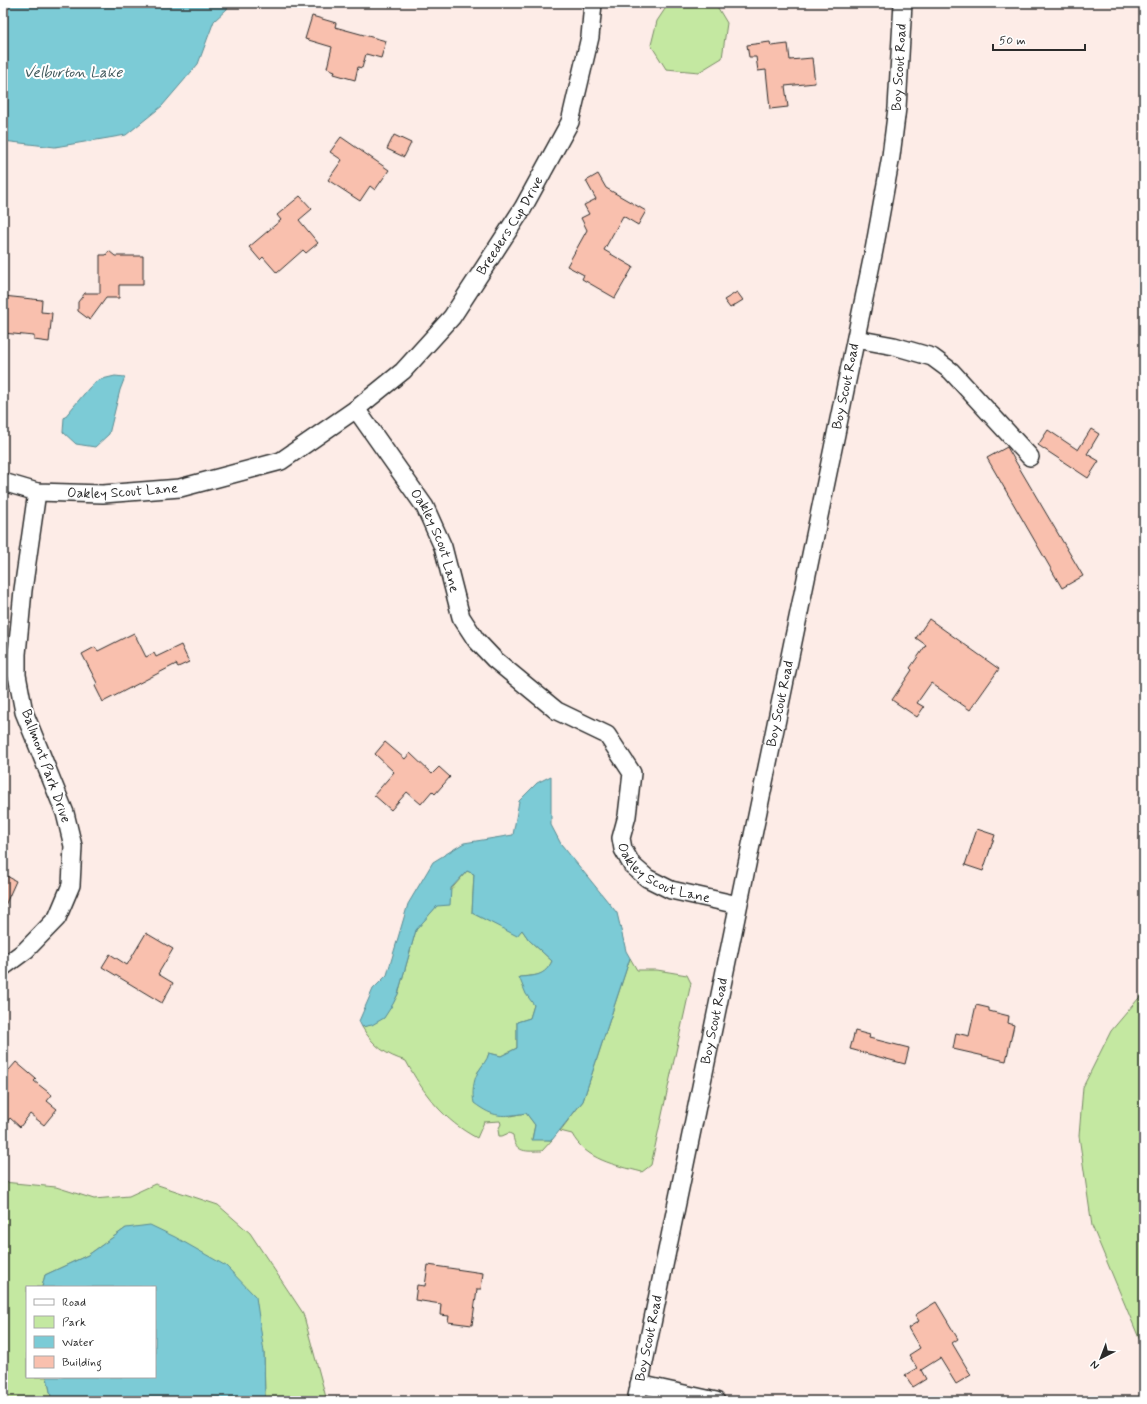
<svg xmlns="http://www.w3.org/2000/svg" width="1147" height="1404" font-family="Mynerve,sans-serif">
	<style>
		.green { fill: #c4e8a1; stroke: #788a66 }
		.water { fill: #7bcbd6; stroke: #5b8b92 }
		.building { fill: #f9c0ae; stroke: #2b2b2b }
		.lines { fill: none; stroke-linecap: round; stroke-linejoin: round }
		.minor-casing { stroke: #2b2b2b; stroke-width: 20 }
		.minor { stroke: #fff; stroke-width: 17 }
		.labels { text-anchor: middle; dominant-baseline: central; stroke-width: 4; stroke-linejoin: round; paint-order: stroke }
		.street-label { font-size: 14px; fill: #2b2b2b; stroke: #fff }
		.water-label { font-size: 15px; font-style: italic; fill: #435b5e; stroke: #fff }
	</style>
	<rect width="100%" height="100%" fill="#fdece7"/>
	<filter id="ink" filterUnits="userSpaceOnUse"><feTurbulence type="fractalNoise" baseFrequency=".025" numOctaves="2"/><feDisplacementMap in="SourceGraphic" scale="8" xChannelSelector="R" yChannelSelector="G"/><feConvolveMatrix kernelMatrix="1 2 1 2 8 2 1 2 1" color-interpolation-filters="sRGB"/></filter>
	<g filter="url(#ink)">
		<path class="green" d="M 669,3 L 715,3 L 727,23 L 722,58 L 699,72 L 666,69 L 651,45 L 657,21 Z
			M 467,871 L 474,874 L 472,913 L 517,935 L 522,930 L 529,940 L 552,961 C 545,977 536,975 520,977 L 534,1005 L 530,1018 L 517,1022 L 517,1048 L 501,1056 L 489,1053 L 487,1060 L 477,1073 L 510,1116 L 526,1113 L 535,1125 L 532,1139 L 552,1140 L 542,1151 C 527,1151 515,1154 513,1135 L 509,1133 L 502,1136 L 499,1136 L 498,1130 L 501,1124 L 500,1121 L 484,1122 L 477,1138 C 444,1121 423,1093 406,1061 C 386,1055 373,1046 362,1027 C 378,1023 391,1009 398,994 L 416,930 Z
			M 630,958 L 637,970 L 657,970 L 687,975 L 691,983 L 651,1165 L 642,1172 C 615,1165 586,1160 572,1134 L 560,1131 L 583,1101 Z
			M 1144,992 L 1144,1350 L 1092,1226 L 1079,1136 L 1083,1087 L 1111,1031 Z
			M 3,1182 L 56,1187 L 94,1199 L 129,1196 L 155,1184 L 218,1205 L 250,1233 L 303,1313 L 327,1401 L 265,1401 L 264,1352 L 126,1228 L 88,1255 L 45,1275 L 42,1287 L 27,1287 L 27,1377 L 47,1377 L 52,1401 L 3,1401 Z"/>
		<path class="water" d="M 3,3 L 230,3 L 227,9 L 214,21 L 198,64 L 162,106 L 126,135 L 55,147 L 3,141 Z
			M 115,376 L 125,377 L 120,390 L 109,434 L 95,447 L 76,444 L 63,432 L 64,418 L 89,388 L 98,380 Z
			M 551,776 L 551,825 L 561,844 L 617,913 L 626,951 L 630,958 L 583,1101 L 552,1140 L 532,1140 L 535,1125 L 526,1113 C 502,1117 494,1118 474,1103 C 472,1094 473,1081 478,1072 C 482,1065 487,1061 489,1053 L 501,1056 L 517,1048 L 517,1022 L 530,1018 L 534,1005 L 526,994 L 519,977 C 535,976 545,976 552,961 L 529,940 L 522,930 L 517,936 L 472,913 L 474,874 L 467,871 L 451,888 L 450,905 L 437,906 L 416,930 L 398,994 L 393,1004 L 384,1018 L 372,1025 L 362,1027 L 359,1021 L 373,989 L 387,975 L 408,904 L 433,862 L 464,843 L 513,835 L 519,801 L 537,783 Z
			M 150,1225 L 175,1237 L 226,1266 L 256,1297 L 264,1352 L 265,1401 L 52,1401 L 47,1377 L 155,1377 L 155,1287 L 42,1287 L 45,1275 L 88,1255 L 126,1228 Z"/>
		<path class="building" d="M 312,16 L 336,23 L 335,27 L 386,41 L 381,58 L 366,54 L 362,68 L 358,67 L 355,80 L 334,74 L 335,71 L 327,68 L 332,47 L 305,39 Z
			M 770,42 L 771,46 L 788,44 L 790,60 L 812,58 L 815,83 L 785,86 L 788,107 L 770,109 L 766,70 L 758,71 L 756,57 L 749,57 L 747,45 Z
			M 394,135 L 411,143 L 404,157 L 387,149 Z
			M 341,137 L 389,170 L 375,190 L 370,186 L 360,201 L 328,180 L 342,160 L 330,152 Z
			M 598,174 L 606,188 L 646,211 L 638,225 L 623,216 L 604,250 L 633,267 L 615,298 L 582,279 L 584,275 L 567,266 L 587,230 L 581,218 L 589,214 L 584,205 L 596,199 L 586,181 Z
			M 300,196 L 312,209 L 299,220 L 318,243 L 306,253 L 303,250 L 277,273 L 263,257 L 260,260 L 249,247 L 281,220 L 277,215 Z
			M 109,251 L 115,256 L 143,256 L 143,285 L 119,285 L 119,298 L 106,298 L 90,320 L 78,311 L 78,302 L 85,293 L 100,293 L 100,255 L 106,255 Z
			M 737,292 L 743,300 L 730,308 L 724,300 Z
			M 3,296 L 42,300 L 41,312 L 52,313 L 49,342 L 34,340 L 34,336 L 3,333 Z
			M 1091,429 L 1099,434 L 1087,454 L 1099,461 L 1088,478 L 1038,445 L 1048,430 L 1078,450 Z
			M 1007,447 L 1083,576 L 1062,588 L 987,458 Z
			M 929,619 L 999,669 L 970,710 L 931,683 L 917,703 L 924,707 L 917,717 L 892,700 L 912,670 L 910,668 L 926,645 L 916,638 Z
			M 134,633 L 146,657 L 154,653 L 156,657 L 181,645 L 189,662 L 178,667 L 176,664 L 103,702 L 95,686 L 98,685 L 82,654 L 95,647 L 98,651 Z
			M 385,742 L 405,759 L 410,753 L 432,774 L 439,767 L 450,777 L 435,794 L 432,791 L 421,804 L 407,792 L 391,810 L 374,795 L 394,772 L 375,754 Z
			M 977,829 L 995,835 L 983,871 L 965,865 Z
			M 3,874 L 16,881 L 3,910 Z
			M 146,933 L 173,949 L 158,974 L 173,983 L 162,1003 L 102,967 L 110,954 L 127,965 Z
			M 976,1005 L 989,1008 L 989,1011 L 1009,1016 L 1008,1023 L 1014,1025 L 1006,1061 L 953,1049 L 956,1033 L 969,1036 Z
			M 855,1031 L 870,1035 L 869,1038 L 909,1048 L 905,1064 L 850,1049 Z
			M 16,1062 L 36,1079 L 34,1081 L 52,1095 L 47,1101 L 57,1109 L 44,1125 L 30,1114 L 20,1127 L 10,1118 L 3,1127 L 3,1077 Z
			M 428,1265 L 483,1273 L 481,1289 L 477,1289 L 472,1325 L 448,1322 L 449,1316 L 440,1315 L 441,1304 L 415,1300 L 417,1285 L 425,1286 Z
			M 936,1302 L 958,1339 L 952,1343 L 971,1375 L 956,1384 L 940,1358 L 921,1370 L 926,1379 L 913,1387 L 905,1375 L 917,1368 L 909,1355 L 920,1348 L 908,1328 L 919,1321 L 915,1315 Z"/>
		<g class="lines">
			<g class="minor-casing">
				<g id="minor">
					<path d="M 856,339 L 894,346 L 932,357 L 951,371 L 1030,457"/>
					<path id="s1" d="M 356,409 L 425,507 L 443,547 L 461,617 L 476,640 L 494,659 L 557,711 L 607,735 L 632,773 L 627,816 L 621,838 L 623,849 L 632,865 L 647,878 L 671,890 L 738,905"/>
					<path id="s2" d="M 3,482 L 37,492 L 103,494 L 180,488 L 281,461 L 356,409 L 403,371 L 452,317 L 523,208 L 570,122 L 590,37 L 593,3"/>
					<path d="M 3,967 L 26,950 L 57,918 L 71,885 L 73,846 L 65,813 L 24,712 L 17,675 L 17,654 L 23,590 L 37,492"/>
					<path d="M 639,1384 L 716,1401"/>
					<path id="s3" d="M 636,1401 L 874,250 L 891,156 L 897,108 L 903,3"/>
				</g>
			</g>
			<use href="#minor" class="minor"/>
		</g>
	</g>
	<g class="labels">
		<g class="street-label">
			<text stroke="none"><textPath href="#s3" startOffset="1360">Boy Scout Road</textPath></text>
			<text stroke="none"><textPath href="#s2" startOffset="616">Breeders Cup Drive</textPath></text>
			<text stroke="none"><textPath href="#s3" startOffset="1036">Boy Scout Road</textPath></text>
			<text stroke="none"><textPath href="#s2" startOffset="121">Oakley Scout Lane</textPath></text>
			<text stroke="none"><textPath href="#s1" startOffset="155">Oakley Scout Lane</textPath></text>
			<text stroke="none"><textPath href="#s3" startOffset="712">Boy Scout Road</textPath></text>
			<text transform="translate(46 766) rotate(70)">Ballmont Park Drive</text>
			<text stroke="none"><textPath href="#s1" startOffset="599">Oakley Scout Lane</textPath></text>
			<text stroke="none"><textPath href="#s3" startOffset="388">Boy Scout Road</textPath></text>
			<text stroke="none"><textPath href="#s3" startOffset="64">Boy Scout Road</textPath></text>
		</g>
		<g class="water-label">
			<text x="73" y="73">Velburton Lake</text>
		</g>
	</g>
	<rect width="1147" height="1404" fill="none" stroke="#fff" stroke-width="16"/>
	<rect x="8" y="8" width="1131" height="1388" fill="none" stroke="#2b2b2b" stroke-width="1.5" filter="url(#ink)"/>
	<rect x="26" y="1286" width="130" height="92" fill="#ffffff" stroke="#aaaaaa"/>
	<rect x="34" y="1299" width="20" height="6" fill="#ffffff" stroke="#aaaaaa"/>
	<text x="62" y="1306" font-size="12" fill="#2b2b2b">Road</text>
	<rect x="34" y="1316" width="20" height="12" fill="#c4e8a1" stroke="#aaaaaa"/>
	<text x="62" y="1326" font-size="12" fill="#2b2b2b">Park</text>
	<rect x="34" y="1336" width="20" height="12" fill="#7bcbd6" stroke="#aaaaaa"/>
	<text x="62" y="1346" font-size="12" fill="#2b2b2b">Water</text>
	<rect x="34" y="1356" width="20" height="12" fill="#f9c0ae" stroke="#aaaaaa"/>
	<text x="62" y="1366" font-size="12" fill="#2b2b2b">Building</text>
	<g transform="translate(1101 1358) rotate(222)" stroke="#ffffff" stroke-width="3" paint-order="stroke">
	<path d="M0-3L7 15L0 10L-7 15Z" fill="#2b2b2b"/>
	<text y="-6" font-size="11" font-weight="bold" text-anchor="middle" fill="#2b2b2b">N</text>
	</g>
	<path d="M993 44v6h92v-6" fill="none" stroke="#2b2b2b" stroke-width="2"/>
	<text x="999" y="44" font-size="12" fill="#2b2b2b" stroke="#ffffff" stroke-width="3" paint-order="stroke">50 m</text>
</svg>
